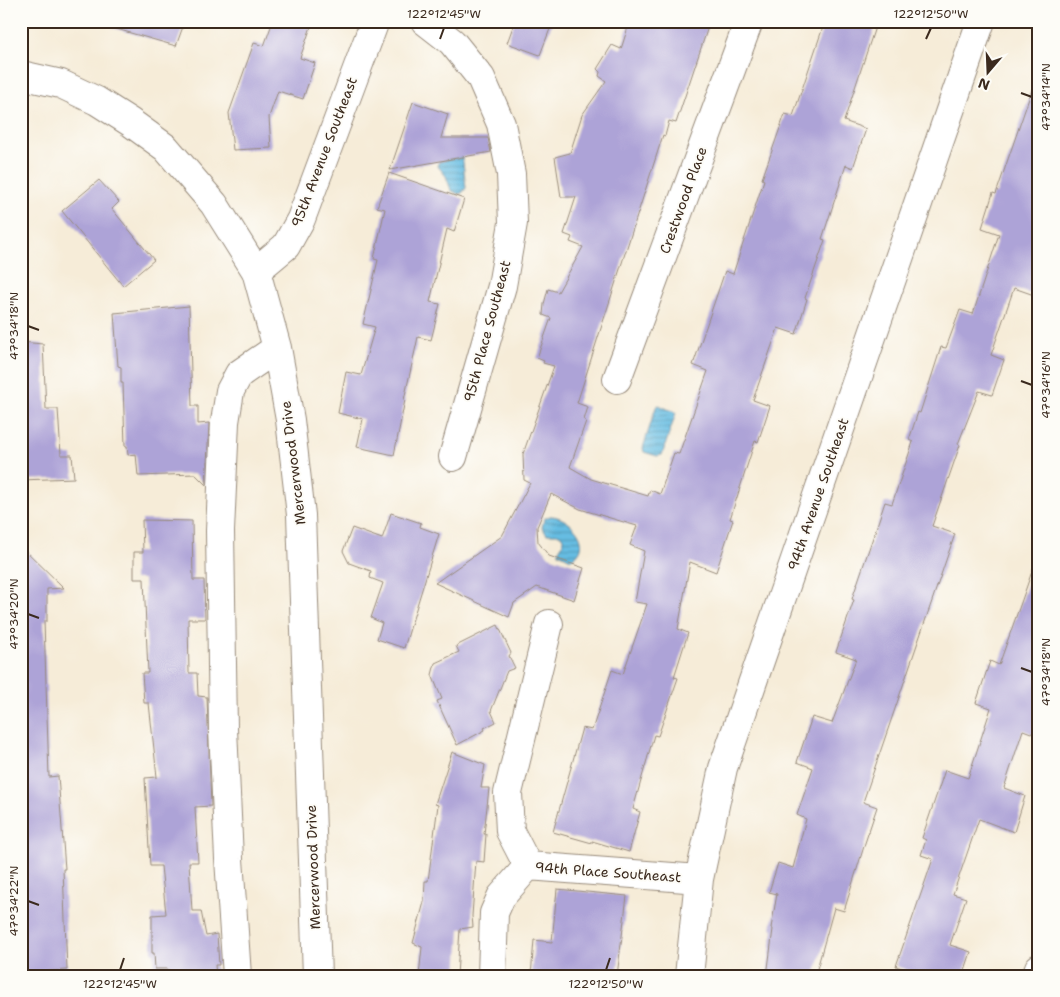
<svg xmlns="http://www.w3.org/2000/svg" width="1060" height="997" font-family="'Shantell Sans',sans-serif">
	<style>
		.water { fill: url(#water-rules); stroke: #507480 }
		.building { fill: #ada3d7 }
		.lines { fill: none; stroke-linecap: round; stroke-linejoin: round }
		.minor-casing { stroke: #988b7b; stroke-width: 30 }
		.minor { stroke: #fff; stroke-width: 28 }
		.ticks { fill: none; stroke: #3b2a1e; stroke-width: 2 }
		.labels { text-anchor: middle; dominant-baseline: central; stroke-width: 4; stroke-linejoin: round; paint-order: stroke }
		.street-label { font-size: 14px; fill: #3b2a1e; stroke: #fdfcf7 }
		.neatline { fill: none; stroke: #3b2a1e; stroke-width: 2 }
		.ticks-label { font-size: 12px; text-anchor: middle; fill: #3b2a1e }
	</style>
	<defs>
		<pattern id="water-rules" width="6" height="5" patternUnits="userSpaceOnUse" patternTransform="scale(1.25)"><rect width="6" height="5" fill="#66bde3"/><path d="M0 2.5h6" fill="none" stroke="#559ab7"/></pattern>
	</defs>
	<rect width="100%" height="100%" fill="#fdfcf7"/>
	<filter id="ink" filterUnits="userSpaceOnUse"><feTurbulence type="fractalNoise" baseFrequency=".02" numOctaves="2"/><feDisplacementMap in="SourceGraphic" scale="10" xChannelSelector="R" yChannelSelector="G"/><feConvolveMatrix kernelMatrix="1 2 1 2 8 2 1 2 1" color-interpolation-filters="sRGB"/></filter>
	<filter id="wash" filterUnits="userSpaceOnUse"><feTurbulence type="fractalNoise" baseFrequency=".0096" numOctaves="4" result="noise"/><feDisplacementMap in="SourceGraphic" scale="20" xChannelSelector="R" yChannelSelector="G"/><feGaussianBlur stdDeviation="1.12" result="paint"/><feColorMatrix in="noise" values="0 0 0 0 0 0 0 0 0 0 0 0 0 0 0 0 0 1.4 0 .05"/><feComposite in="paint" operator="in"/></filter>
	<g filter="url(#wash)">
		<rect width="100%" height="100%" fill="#f6ecd8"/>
		<path class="water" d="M 459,157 L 462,158 L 463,162 L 466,188 L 462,193 L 458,194 L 451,190 L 446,176 L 437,165 L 439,162 Z
			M 659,405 L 676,413 L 662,455 L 657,456 L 644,452 L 643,448 L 656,407 Z
			M 550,516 C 571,516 596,546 571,559 L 559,553 L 559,550 L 563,544 L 563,538 L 560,534 L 547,534 L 542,528 L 544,519 Z"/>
		<g id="blocks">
			<path class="building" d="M 114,21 L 185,21 L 176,46 L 113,28 Z
				M 273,21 L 313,21 L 300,58 L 315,63 L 303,99 L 278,91 L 269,117 L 271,148 L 233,150 L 229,113 L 254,43 L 264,46 Z
				M 515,21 L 553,21 L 540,55 L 507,43 Z
				M 630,21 L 710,21 L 676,123 L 669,121 L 665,136 L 663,135 L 577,403 L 588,407 L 584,420 L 586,421 L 570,467 L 591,479 L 648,496 L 650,490 L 660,494 L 674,453 L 679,454 L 708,371 L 693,365 L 725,271 L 733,274 L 764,180 L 762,179 L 785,114 L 793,116 L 825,21 L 877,21 L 844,121 L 866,129 L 853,168 L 846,165 L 822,239 L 825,240 L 805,298 L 807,299 L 796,334 L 778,328 L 753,400 L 770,406 L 758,442 L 755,441 L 730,519 L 733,520 L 716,572 L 690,562 L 678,629 L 688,633 L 674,677 L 678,678 L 658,736 L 654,735 L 633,809 L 640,812 L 629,852 L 592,841 L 592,843 L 553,832 L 582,728 L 592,730 L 612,670 L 623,674 L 647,604 L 635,602 L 644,551 L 630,545 L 637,526 L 580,509 L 551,494 L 537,527 L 538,542 L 549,556 L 584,568 L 574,600 L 537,587 L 514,603 L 509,617 L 435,583 L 502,536 L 530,483 L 524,480 L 523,454 L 554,366 L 543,363 L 544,361 L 537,358 L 551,318 L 543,315 L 544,304 L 548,289 L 558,292 L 583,247 L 570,242 L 572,237 L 564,234 L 576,197 L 561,197 L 555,157 L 570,153 L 582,115 L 606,81 L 599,76 L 600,72 L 597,69 L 612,45 L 621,49 Z
				M 1035,81 L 1039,82 L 1039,283 L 1034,295 L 1014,288 L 991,355 L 1004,360 L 992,395 L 979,391 L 958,444 L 960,445 L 932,526 L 955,534 L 863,802 L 877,807 L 865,843 L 844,911 L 834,908 L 815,976 L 767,976 L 773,929 L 771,928 L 777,894 L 769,892 L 778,863 L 793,868 L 806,819 L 797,815 L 813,768 L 797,762 L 812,717 L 832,723 L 856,659 L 836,652 L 854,600 L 852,599 L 885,502 L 892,504 L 913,442 L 909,440 L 918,412 L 920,413 L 941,347 L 946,348 L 960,310 L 973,314 L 999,234 L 982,228 L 993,193 L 996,194 Z
				M 413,102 L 448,114 L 441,138 L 488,138 L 491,152 L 390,170 Z
				M 389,173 L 464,199 L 454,232 L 447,229 L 430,302 L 440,304 L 431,340 L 418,337 L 404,400 L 405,400 L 394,455 L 357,447 L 363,419 L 338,413 L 346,372 L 361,375 L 375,327 L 363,324 L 378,260 L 374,259 L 385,209 L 377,207 Z
				M 99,180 L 119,202 L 112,209 L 154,260 L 123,286 L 62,211 Z
				M 189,306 L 192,406 L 198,406 L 198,424 L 209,423 L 206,485 L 195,474 L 138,476 L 136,454 L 128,455 L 127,446 L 125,446 L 123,383 L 121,383 L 121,367 L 118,366 L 114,313 Z
				M 21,342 L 43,344 L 46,409 L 58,409 L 61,455 L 72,455 L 74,478 L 21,480 Z
				M 391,513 L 421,523 L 420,527 L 439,534 L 404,648 L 377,639 L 382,623 L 371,618 L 383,583 L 370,578 L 371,571 L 349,563 L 343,551 L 352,528 L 382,539 Z
				M 142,520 L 192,521 L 193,580 L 204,580 L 205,619 L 188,619 L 189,673 L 197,673 L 198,696 L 207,697 L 211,806 L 195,807 L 198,862 L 189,862 L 192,911 L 201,911 L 206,936 L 217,934 L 219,965 L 215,965 L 216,976 L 168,976 L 168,969 L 155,969 L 154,953 L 152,953 L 152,915 L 166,914 L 161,866 L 150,866 L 145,778 L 157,777 L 149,703 L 144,703 L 142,673 L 148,673 L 144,579 L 134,579 L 134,552 L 143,552 Z
				M 21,546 L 64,588 L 47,589 L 47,621 L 44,621 L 49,777 L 58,776 L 65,869 L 63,869 L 67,970 L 21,973 Z
				M 1035,563 L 1039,564 L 1039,736 L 1023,730 L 1004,788 L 1025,796 L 1014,832 L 979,819 L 953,894 L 966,898 L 950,945 L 971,952 L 963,976 L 925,976 L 896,966 L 933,859 L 921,855 L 926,840 L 922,838 L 945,770 L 968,778 L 991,708 L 976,703 L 990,661 L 999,665 Z
				M 498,625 L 511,653 L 509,656 L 515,668 L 507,671 L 491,711 L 496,722 L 484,728 L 485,730 L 457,745 L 437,701 L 442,699 L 432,675 L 435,663 L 459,652 L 456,646 Z
				M 452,752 L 485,765 L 481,788 L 489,788 L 484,834 L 486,834 L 484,862 L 476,861 L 472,916 L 473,927 L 460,929 L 457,976 L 419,976 L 422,947 L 413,943 L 424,902 L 425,881 L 428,881 L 438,805 L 435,804 Z
				M 557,889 L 627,896 L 617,976 L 531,976 L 534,940 L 552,942 Z"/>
		</g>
	</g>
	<g filter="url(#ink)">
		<use href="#blocks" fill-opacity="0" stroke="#988b7b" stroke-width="1"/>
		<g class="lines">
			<g class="minor-casing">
				<path id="minor" d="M 425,21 L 452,42 L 481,78 L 501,124 L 511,174 L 513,223 L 502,286 L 453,457
					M 21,75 L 61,84 L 97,101 L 130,122 L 166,148 L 214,204 L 256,271 L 277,348 L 290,420 L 301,515 L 317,976
					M 256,271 L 286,246 L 301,219 L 375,21
					M 617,379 L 749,21
					M 549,624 L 508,793 L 510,831 L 528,866 L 699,879
					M 237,976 L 229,859 L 223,729 L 220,531 L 225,422 L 230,391 L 239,374 L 277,348
					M 492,976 L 494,913 L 501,897 L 528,866
					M 689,976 L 699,879 L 723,768 L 981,21
					M 1036,976 L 1039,968"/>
			</g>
			<use href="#minor" class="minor"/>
		</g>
	</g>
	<path class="ticks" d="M 440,39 L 444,28M 926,39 L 931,28M 1021,93 L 1032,97M 28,326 L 39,330M 1021,381 L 1032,385M 28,614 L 39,618M 1021,668 L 1032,672M 28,901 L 39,905M 120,970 L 124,958M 606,970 L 610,958"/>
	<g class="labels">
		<g class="street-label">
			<text transform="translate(324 152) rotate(-69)">95th Avenue Southeast</text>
			<text transform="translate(683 200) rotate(-70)">Crestwood Place</text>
			<text transform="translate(487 331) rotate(-75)">95th Place Southeast</text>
			<text transform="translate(293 463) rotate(-97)">Mercerwood Drive</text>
			<text transform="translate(818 494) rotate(-71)">94th Avenue Southeast</text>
			<text transform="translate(313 867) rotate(-92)">Mercerwood Drive</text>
			<text transform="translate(608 872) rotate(4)">94th Place Southeast</text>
		</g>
	</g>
	<rect width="1060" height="997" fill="none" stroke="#fdfcf7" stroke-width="55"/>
	<g transform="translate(988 72) rotate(199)" stroke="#fdfcf7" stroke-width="4" paint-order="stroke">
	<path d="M0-4L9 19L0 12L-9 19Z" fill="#3b2a1e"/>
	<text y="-8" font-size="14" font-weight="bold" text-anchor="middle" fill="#3b2a1e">N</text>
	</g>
	<rect x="28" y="28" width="1004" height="942" class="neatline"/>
	<g class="ticks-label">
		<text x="444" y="18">122°12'45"W</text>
		<text x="931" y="18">122°12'50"W</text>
		<text transform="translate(1046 97) rotate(-90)" y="4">47°34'14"N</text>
		<text transform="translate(14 326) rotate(-90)" y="4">47°34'18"N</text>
		<text transform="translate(1046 385) rotate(-90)" y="4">47°34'16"N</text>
		<text transform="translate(14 614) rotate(-90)" y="4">47°34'20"N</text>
		<text transform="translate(1046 672) rotate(-90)" y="4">47°34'18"N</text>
		<text transform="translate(14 901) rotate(-90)" y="4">47°34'22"N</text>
		<text x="120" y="988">122°12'45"W</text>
		<text x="606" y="988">122°12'50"W</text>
	</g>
</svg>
